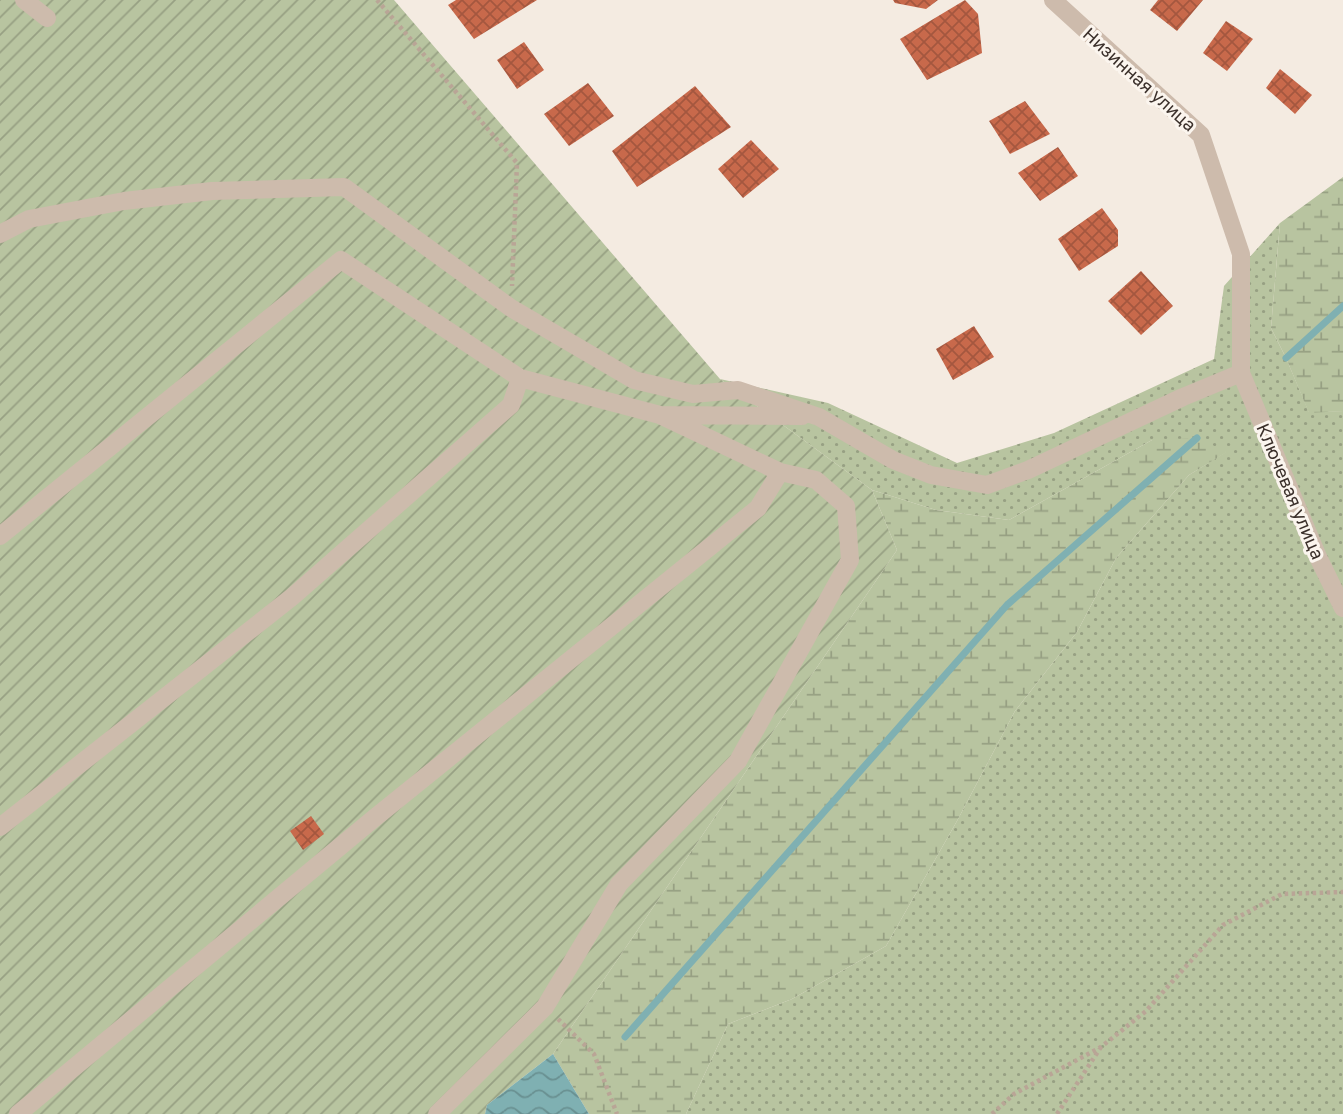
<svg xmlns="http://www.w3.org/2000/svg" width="1343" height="1114" font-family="'Golos Text',sans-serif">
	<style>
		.grass { fill: url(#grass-dots) }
		.wetland { fill: url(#wetland-marsh) }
		.garden { fill: url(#garden-furrows) }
		.water { fill: url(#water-waves) }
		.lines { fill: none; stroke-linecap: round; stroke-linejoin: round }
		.stream { stroke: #7fb0b2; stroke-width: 7 }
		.building { fill: url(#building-cross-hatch) }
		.path { stroke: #b9a596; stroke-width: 4.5; stroke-dasharray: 3.5 3.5; stroke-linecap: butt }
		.minor { stroke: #cdbbac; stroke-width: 18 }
		.labels { text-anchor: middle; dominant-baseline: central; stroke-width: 6; stroke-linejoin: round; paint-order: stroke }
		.street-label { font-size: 18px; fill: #3b302b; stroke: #fbf5ee }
	</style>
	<defs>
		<pattern id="grass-dots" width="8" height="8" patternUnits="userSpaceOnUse" patternTransform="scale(1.75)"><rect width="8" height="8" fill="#b8c4a0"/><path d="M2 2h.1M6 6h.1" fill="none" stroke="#97a083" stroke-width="1.8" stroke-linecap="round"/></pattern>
		<pattern id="wetland-marsh" width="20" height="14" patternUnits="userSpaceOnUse" patternTransform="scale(1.75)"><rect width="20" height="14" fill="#b8c4a0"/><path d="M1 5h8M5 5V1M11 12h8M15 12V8" fill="none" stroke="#97a083"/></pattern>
		<pattern id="garden-furrows" width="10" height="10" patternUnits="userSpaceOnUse" patternTransform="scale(1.75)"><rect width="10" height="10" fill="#b8c4a0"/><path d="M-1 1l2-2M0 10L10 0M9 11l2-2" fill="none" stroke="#97a083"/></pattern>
		<pattern id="water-waves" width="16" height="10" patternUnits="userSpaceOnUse" patternTransform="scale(1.75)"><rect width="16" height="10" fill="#7fb0b2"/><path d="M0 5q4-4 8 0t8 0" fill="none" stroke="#699091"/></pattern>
		<pattern id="building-cross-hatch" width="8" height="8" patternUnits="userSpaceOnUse" patternTransform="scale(1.75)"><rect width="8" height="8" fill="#c8694b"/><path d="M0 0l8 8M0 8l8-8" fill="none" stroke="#a4573f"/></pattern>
	</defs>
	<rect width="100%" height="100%" fill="#f4ebe1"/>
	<path class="grass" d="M 1280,223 L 1271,328 L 1286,358 L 1309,412 L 1343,411 L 1343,1114 L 686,1114 L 728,1024 L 792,999 L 886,946 L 957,821 L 1015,711 L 1077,632 L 1116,558 L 1189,475 L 1226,452 L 1152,440 L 1009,520 L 936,510 L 872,490 L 720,379 L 828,403 L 957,463 L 1054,433 L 1214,359 L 1224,286 Z"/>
	<path class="wetland" d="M 1343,177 L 1343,411 L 1309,413 L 1286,358 L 1271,328 L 1280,223 Z
		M 1197,438 L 1227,452 L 1189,475 L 1116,558 L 1077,632 L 1015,711 L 957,821 L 886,946 L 792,999 L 728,1024 L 686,1114 L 589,1114 L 553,1054 L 897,550 L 872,490 L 936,510 L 1009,520 L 1152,440 Z"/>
	<path class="garden" d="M 0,0 L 394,0 L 720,379 L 872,490 L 897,550 L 553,1054 L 487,1105 L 485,1114 L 0,1114 Z"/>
	<path class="water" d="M 553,1054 L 589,1114 L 485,1114 L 487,1105 Z"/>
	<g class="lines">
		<path class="stream" d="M 1286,358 L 1343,306
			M 625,1037 L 1007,605 L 1197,438"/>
	</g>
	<path class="building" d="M 456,0 L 537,0 L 474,39 L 448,5 Z
		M 893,0 L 938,0 L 926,9 L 895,3 Z
		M 965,0 L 978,14 L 982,53 L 927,80 L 900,39 Z
		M 1158,0 L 1203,0 L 1177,31 L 1150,10 Z
		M 1226,21 L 1253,39 L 1227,71 L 1203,53 Z
		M 524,42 L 544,70 L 517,89 L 497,60 Z
		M 1280,69 L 1312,95 L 1295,114 L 1266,88 Z
		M 588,83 L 614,116 L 569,146 L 544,114 Z
		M 695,86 L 731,127 L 637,187 L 612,151 Z
		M 1025,101 L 1050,134 L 1010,154 L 989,121 Z
		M 751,140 L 779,169 L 743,198 L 718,169 Z
		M 1058,147 L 1078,176 L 1040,201 L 1018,173 Z
		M 1102,208 L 1118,230 L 1118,246 L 1079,271 L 1058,239 Z
		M 1141,271 L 1173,306 L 1141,335 L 1108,301 Z
		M 974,326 L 994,357 L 953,380 L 936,349 Z
		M 311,816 L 324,834 L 303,850 L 290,831 Z"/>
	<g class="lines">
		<path class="path" d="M 377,0 L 517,163 L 512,286
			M 558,1019 L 594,1054 L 617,1114
			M 992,1114 L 1014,1094 L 1101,1047 L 1146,1011 L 1223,925 L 1282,894 L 1343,892
			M 1057,1114 L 1101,1047"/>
		<path class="minor" d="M 24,0 L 47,18
			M 1053,0 L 1201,135 L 1241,254 L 1241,373 L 1318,557 L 1343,608
			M 0,234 L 29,219 L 124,201 L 212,191 L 344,187 L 511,308 L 634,380 L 693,394 L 738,390 L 819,417 L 893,460 L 931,475 L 987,485 L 1028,470 L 1183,397 L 1241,373
			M 0,536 L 341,260 L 520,378 L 660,415 L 802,416
			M 0,827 L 292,597 L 511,405 L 520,378
			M 18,1114 L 372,820 L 758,508 L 780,472
			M 437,1114 L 545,1007 L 619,884 L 738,761 L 850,560 L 846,506 L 816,480 L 780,472 L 660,415"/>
	</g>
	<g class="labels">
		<g class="street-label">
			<text transform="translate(1140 79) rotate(42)">Низинная улица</text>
			<text transform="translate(1291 491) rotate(67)">Ключевая улица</text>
		</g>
	</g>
</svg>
